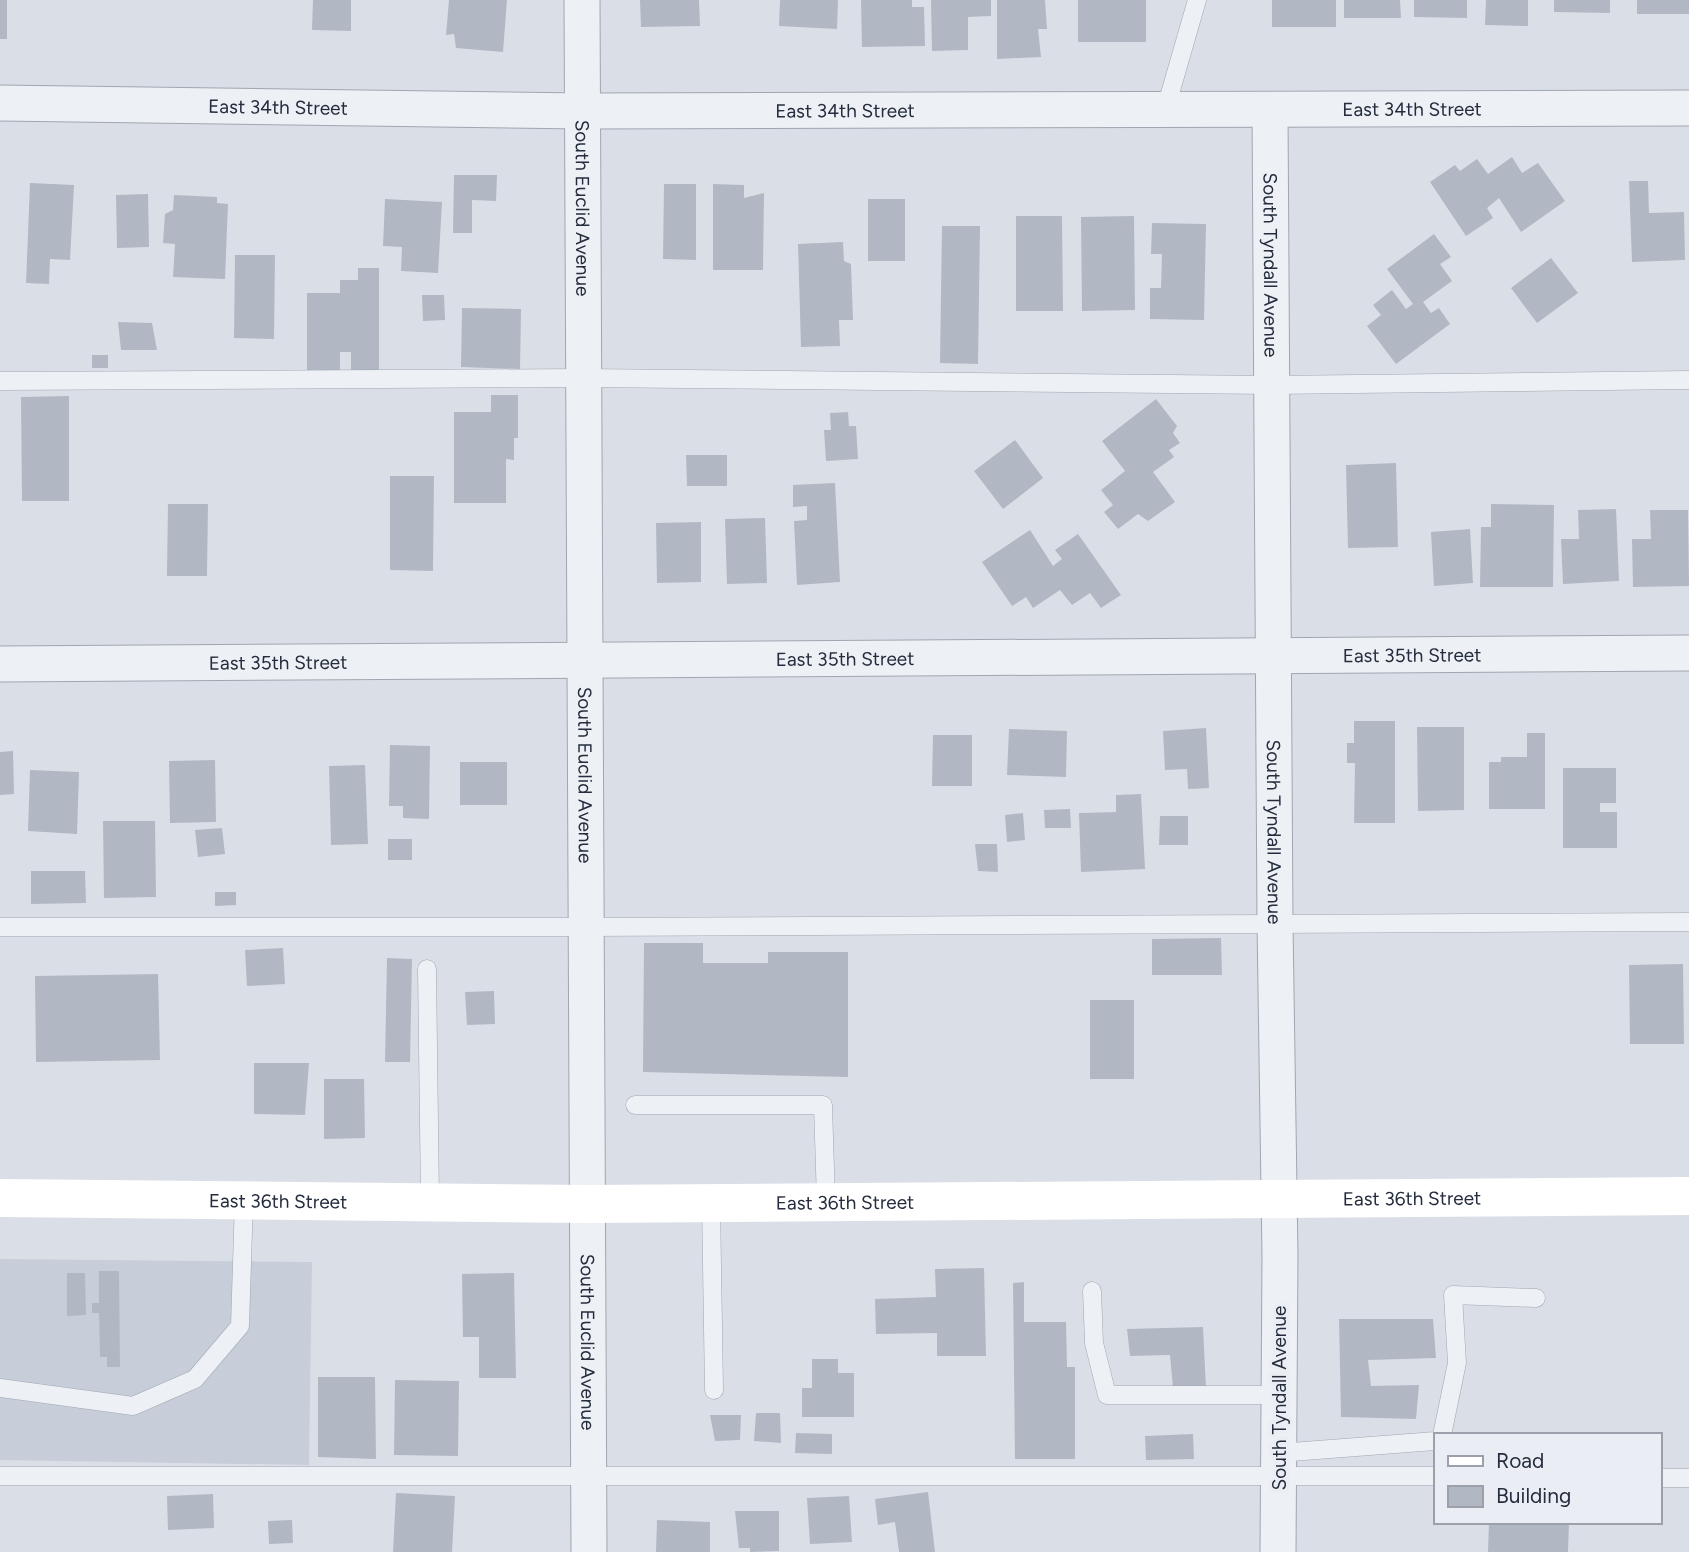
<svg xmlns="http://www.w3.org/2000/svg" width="1689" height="1552" font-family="Figtree,sans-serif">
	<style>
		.built { fill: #c8ced9 }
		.building { fill: #b1b8c4 }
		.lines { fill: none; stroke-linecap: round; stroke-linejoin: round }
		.lane-casing { stroke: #a0a6b1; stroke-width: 19 }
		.street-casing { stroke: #a0a6b1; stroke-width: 37 }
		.lane { stroke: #edf0f5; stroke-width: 18 }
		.street { stroke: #edf0f5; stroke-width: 35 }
		.secondary { stroke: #fff; stroke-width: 38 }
		.labels { text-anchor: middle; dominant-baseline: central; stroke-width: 7; stroke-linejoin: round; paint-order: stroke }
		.street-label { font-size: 19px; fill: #242c3d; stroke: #eaeef4 }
	</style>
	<rect width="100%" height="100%" fill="#dadfe7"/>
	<path class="built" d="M 0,1259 L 312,1262 L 309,1465 L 0,1460 Z"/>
	<path class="building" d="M 0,0 L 7,0 L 7,39 L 0,39 Z
		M 313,0 L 351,0 L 351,31 L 312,30 Z
		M 449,0 L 507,0 L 503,52 L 456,48 L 454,34 L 446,35 Z
		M 640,0 L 699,0 L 700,26 L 641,27 Z
		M 780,0 L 838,0 L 837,29 L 779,26 Z
		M 861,0 L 912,0 L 912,7 L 924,7 L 925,46 L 862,47 Z
		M 931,0 L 991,0 L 991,16 L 968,17 L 968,50 L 932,51 Z
		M 997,0 L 1045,0 L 1047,29 L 1038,29 L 1041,57 L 997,59 Z
		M 1078,0 L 1146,0 L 1146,42 L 1078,42 Z
		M 1272,0 L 1336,0 L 1336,27 L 1272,27 Z
		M 1344,0 L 1400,0 L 1401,18 L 1344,18 Z
		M 1414,0 L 1467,0 L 1467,18 L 1414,17 Z
		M 1486,0 L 1528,0 L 1528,26 L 1485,25 Z
		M 1554,0 L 1610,0 L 1610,13 L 1554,12 Z
		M 1637,0 L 1689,0 L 1689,14 L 1637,14 Z
		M 1512,157 L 1522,173 L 1538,163 L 1565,201 L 1521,232 L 1499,198 L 1487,208 L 1493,218 L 1466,236 L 1430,182 L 1455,165 L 1460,171 L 1477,159 L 1488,174 Z
		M 454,175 L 497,175 L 496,201 L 472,200 L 472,233 L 453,233 Z
		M 1629,181 L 1648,181 L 1649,213 L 1684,212 L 1685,260 L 1632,262 Z
		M 30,183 L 74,185 L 70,260 L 50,259 L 49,284 L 26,283 Z
		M 664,184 L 696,184 L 696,260 L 663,259 Z
		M 713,184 L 744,185 L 744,198 L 764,193 L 763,270 L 713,270 Z
		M 148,194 L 149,247 L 117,248 L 116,195 Z
		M 174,195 L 217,197 L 217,203 L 228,204 L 225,279 L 173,277 L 175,244 L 163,243 L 165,214 L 173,210 Z
		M 385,199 L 442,202 L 438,273 L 401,271 L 402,247 L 383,246 Z
		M 868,199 L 905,199 L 905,261 L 868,261 Z
		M 1016,216 L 1062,216 L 1063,311 L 1016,311 Z
		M 1134,216 L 1135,310 L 1082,311 L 1081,217 Z
		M 1152,223 L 1206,224 L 1204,320 L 1150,319 L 1150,288 L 1161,288 L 1162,254 L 1151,254 Z
		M 942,226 L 980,226 L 978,364 L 940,363 Z
		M 1434,234 L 1451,257 L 1440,264 L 1452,281 L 1423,302 L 1431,313 L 1439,308 L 1450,324 L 1396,364 L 1367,326 L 1381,315 L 1373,305 L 1392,290 L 1406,309 L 1413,304 L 1387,269 Z
		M 843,242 L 844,261 L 851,264 L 853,320 L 839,320 L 840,346 L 801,347 L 798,244 Z
		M 235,255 L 275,255 L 274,339 L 234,338 Z
		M 1551,258 L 1578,293 L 1537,323 L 1511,288 Z
		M 358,268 L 379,268 L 379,378 L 351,378 L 351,352 L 340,352 L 340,375 L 307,375 L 307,293 L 340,293 L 340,280 L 358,280 Z
		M 422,295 L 444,295 L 445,320 L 423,321 Z
		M 462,308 L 521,309 L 520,369 L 461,367 Z
		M 118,322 L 152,323 L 157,350 L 121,350 Z
		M 92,355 L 108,355 L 108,368 L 92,368 Z
		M 491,395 L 518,395 L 518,438 L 514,438 L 514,460 L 506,459 L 506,503 L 454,503 L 454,412 L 491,412 Z
		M 69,396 L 69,501 L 22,501 L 21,397 Z
		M 1156,399 L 1177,426 L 1173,433 L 1180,443 L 1169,450 L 1174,457 L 1153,472 L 1175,502 L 1148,521 L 1138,514 L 1118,529 L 1104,512 L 1113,505 L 1101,490 L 1125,471 L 1102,441 Z
		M 848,412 L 849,426 L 856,426 L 858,459 L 826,461 L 824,430 L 831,430 L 830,413 Z
		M 1015,440 L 1043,478 L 1003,509 L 974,471 Z
		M 686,455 L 727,455 L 727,486 L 687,486 Z
		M 1396,463 L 1398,547 L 1348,548 L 1346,465 Z
		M 390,476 L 434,476 L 433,571 L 390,570 Z
		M 835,483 L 840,582 L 797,585 L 794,521 L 807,520 L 807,506 L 793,507 L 793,485 Z
		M 168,504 L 208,504 L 207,576 L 167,576 Z
		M 1491,504 L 1554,505 L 1553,587 L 1480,587 L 1481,527 L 1491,527 Z
		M 1616,509 L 1619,581 L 1563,584 L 1561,539 L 1579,539 L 1578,510 Z
		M 1650,510 L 1688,510 L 1689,586 L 1633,587 L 1632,539 L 1651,539 Z
		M 765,518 L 767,583 L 727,584 L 725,519 Z
		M 701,522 L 701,582 L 657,583 L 656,523 Z
		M 1470,529 L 1473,583 L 1434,586 L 1431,532 Z
		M 1030,530 L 1053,566 L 1062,559 L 1055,550 L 1078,534 L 1121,595 L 1101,608 L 1090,593 L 1072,605 L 1060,590 L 1033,608 L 1026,597 L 1012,606 L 982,562 Z
		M 1354,721 L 1395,721 L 1395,823 L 1354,823 L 1355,763 L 1347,763 L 1347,743 L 1354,743 Z
		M 1417,727 L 1464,727 L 1464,810 L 1418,811 Z
		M 1206,728 L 1209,788 L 1188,789 L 1187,769 L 1165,770 L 1163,731 Z
		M 1009,729 L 1067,731 L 1066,777 L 1007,775 Z
		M 1527,733 L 1545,733 L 1545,809 L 1489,809 L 1489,762 L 1501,762 L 1501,757 L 1527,757 Z
		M 933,735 L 972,735 L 972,786 L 932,786 Z
		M 390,745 L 430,746 L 429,819 L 403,818 L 403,806 L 389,806 Z
		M 13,751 L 14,794 L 0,795 L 0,752 Z
		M 215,760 L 216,822 L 170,823 L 169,761 Z
		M 460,762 L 507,762 L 507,805 L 460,805 Z
		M 365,765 L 368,844 L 331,845 L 329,766 Z
		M 1563,768 L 1616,768 L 1616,803 L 1600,803 L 1600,812 L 1617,812 L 1617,848 L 1563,848 Z
		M 30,770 L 79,772 L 77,834 L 28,831 Z
		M 1141,794 L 1145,869 L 1081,872 L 1079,813 L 1116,812 L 1116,795 Z
		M 1070,809 L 1071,828 L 1045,828 L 1044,810 Z
		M 1023,813 L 1025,840 L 1007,842 L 1005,815 Z
		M 1160,816 L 1188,816 L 1188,845 L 1159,845 Z
		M 103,821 L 155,821 L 156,897 L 104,898 Z
		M 222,828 L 225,854 L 198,857 L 195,830 Z
		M 388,839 L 412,839 L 412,860 L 388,860 Z
		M 975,844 L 997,844 L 998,872 L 978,871 Z
		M 31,871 L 85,871 L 86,903 L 31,904 Z
		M 215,892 L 236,892 L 236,905 L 215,906 Z
		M 1221,938 L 1222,975 L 1152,975 L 1152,939 Z
		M 644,943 L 703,943 L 703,963 L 768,963 L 768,952 L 848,952 L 848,1077 L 643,1072 Z
		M 283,948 L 285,984 L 247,986 L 245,950 Z
		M 387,958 L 412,959 L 410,1062 L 385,1062 Z
		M 1683,964 L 1684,1044 L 1630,1044 L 1629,965 Z
		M 158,974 L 160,1060 L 36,1062 L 35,976 Z
		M 494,991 L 495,1024 L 467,1025 L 465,992 Z
		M 1090,1000 L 1134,1000 L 1134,1079 L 1090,1079 Z
		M 254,1063 L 309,1063 L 305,1115 L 254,1114 Z
		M 324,1079 L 364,1079 L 365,1138 L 324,1139 Z
		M 984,1268 L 986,1356 L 937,1356 L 937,1333 L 876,1334 L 875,1299 L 936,1297 L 935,1269 Z
		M 99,1271 L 119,1271 L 120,1367 L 107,1367 L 107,1357 L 100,1357 L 99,1313 L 92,1313 L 92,1303 L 99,1303 Z
		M 67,1273 L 85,1273 L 86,1315 L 67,1316 Z
		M 514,1273 L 516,1378 L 479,1378 L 479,1337 L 463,1337 L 462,1274 Z
		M 1024,1282 L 1024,1322 L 1066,1322 L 1067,1367 L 1075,1367 L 1075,1459 L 1015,1459 L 1013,1283 Z
		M 1339,1319 L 1433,1319 L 1436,1358 L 1368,1360 L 1371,1386 L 1419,1385 L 1416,1419 L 1341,1417 Z
		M 1203,1327 L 1206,1388 L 1173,1388 L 1170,1355 L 1130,1356 L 1127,1329 Z
		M 812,1359 L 838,1359 L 838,1373 L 854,1373 L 854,1417 L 802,1417 L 802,1388 L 812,1388 Z
		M 318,1377 L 375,1377 L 376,1459 L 318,1457 Z
		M 395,1380 L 459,1381 L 458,1456 L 394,1455 Z
		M 756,1413 L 780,1413 L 781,1443 L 754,1441 Z
		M 710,1415 L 741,1415 L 740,1440 L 715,1441 Z
		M 796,1433 L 832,1434 L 832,1454 L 795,1453 Z
		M 1193,1434 L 1194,1459 L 1146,1460 L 1145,1436 Z
		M 928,1492 L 935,1552 L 899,1552 L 895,1522 L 878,1525 L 875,1499 Z
		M 396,1493 L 455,1496 L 452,1552 L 393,1552 Z
		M 213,1494 L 214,1528 L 168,1530 L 167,1496 Z
		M 849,1496 L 852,1542 L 810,1544 L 807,1498 Z
		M 735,1511 L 779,1511 L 779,1551 L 750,1552 L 750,1548 L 739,1548 Z
		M 292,1520 L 293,1543 L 269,1544 L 268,1521 Z
		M 657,1520 L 710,1522 L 710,1552 L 656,1552 Z
		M 1489,1522 L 1569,1522 L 1568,1552 L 1488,1552 Z"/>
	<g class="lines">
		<g class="lane-casing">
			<path id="lane" d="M 1165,111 L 1197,0
				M 0,381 L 582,378 L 1272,385 L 1689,380
				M 0,927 L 585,927 L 1689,922
				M 427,969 L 430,1202
				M 635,1105 L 823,1105 L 826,1202
				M 711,1203 L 714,1390
				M 1092,1291 L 1094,1343 L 1107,1395 L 1278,1395
				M 0,1388 L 133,1406 L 195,1379 L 240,1326 L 244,1200
				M 1442,1435 L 1457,1363 L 1453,1295 L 1536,1298
				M 1278,1453 L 1435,1441
				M 0,1476 L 1435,1476
				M 1659,1478 L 1689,1478"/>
		</g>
		<g class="street-casing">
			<g id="street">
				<path id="s1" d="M 582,0 L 589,1552"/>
				<path id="s2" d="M 0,103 L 583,111 L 1689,108"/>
				<path id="s3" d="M 1270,111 L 1275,923 L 1280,1256 L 1278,1552"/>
				<path id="s4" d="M 0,664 L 1689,653"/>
			</g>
		</g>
		<use href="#lane" class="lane"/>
		<use href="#street" class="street"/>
		<path class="secondary" id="s5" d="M 0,1198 L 586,1204 L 1689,1196"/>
	</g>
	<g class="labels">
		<g class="street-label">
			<text stroke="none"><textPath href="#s2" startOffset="278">East 34th Street</textPath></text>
			<text stroke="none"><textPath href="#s2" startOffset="1412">East 34th Street</textPath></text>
			<text stroke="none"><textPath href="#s2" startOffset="845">East 34th Street</textPath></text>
			<text stroke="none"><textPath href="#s1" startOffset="208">South Euclid Avenue</textPath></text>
			<text stroke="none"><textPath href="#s3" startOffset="154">South Tyndall Avenue</textPath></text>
			<text stroke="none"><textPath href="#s4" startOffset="1412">East 35th Street</textPath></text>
			<text stroke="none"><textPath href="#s4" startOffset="845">East 35th Street</textPath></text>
			<text stroke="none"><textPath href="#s4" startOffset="278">East 35th Street</textPath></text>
			<text stroke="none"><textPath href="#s1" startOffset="775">South Euclid Avenue</textPath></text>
			<text stroke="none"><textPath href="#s3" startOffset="721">South Tyndall Avenue</textPath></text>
			<text stroke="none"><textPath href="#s5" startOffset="1412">East 36th Street</textPath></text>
			<text stroke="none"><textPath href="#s5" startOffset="278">East 36th Street</textPath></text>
			<text stroke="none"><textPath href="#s5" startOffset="845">East 36th Street</textPath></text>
			<text stroke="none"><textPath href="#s1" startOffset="1342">South Euclid Avenue</textPath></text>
			<text transform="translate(1279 1398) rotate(-90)">South Tyndall Avenue</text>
		</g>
	</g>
	<rect x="1434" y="1433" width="228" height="91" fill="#eaeef4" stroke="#9ba0ab" stroke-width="2"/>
	<rect x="1448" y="1456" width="35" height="10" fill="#ffffff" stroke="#9ba0ab" stroke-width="2"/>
	<text x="1496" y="1468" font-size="21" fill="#242c3d">Road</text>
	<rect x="1448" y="1486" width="35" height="21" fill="#b1b8c4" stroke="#9ba0ab" stroke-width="2"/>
	<text x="1496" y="1503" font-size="21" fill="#242c3d">Building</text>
</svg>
